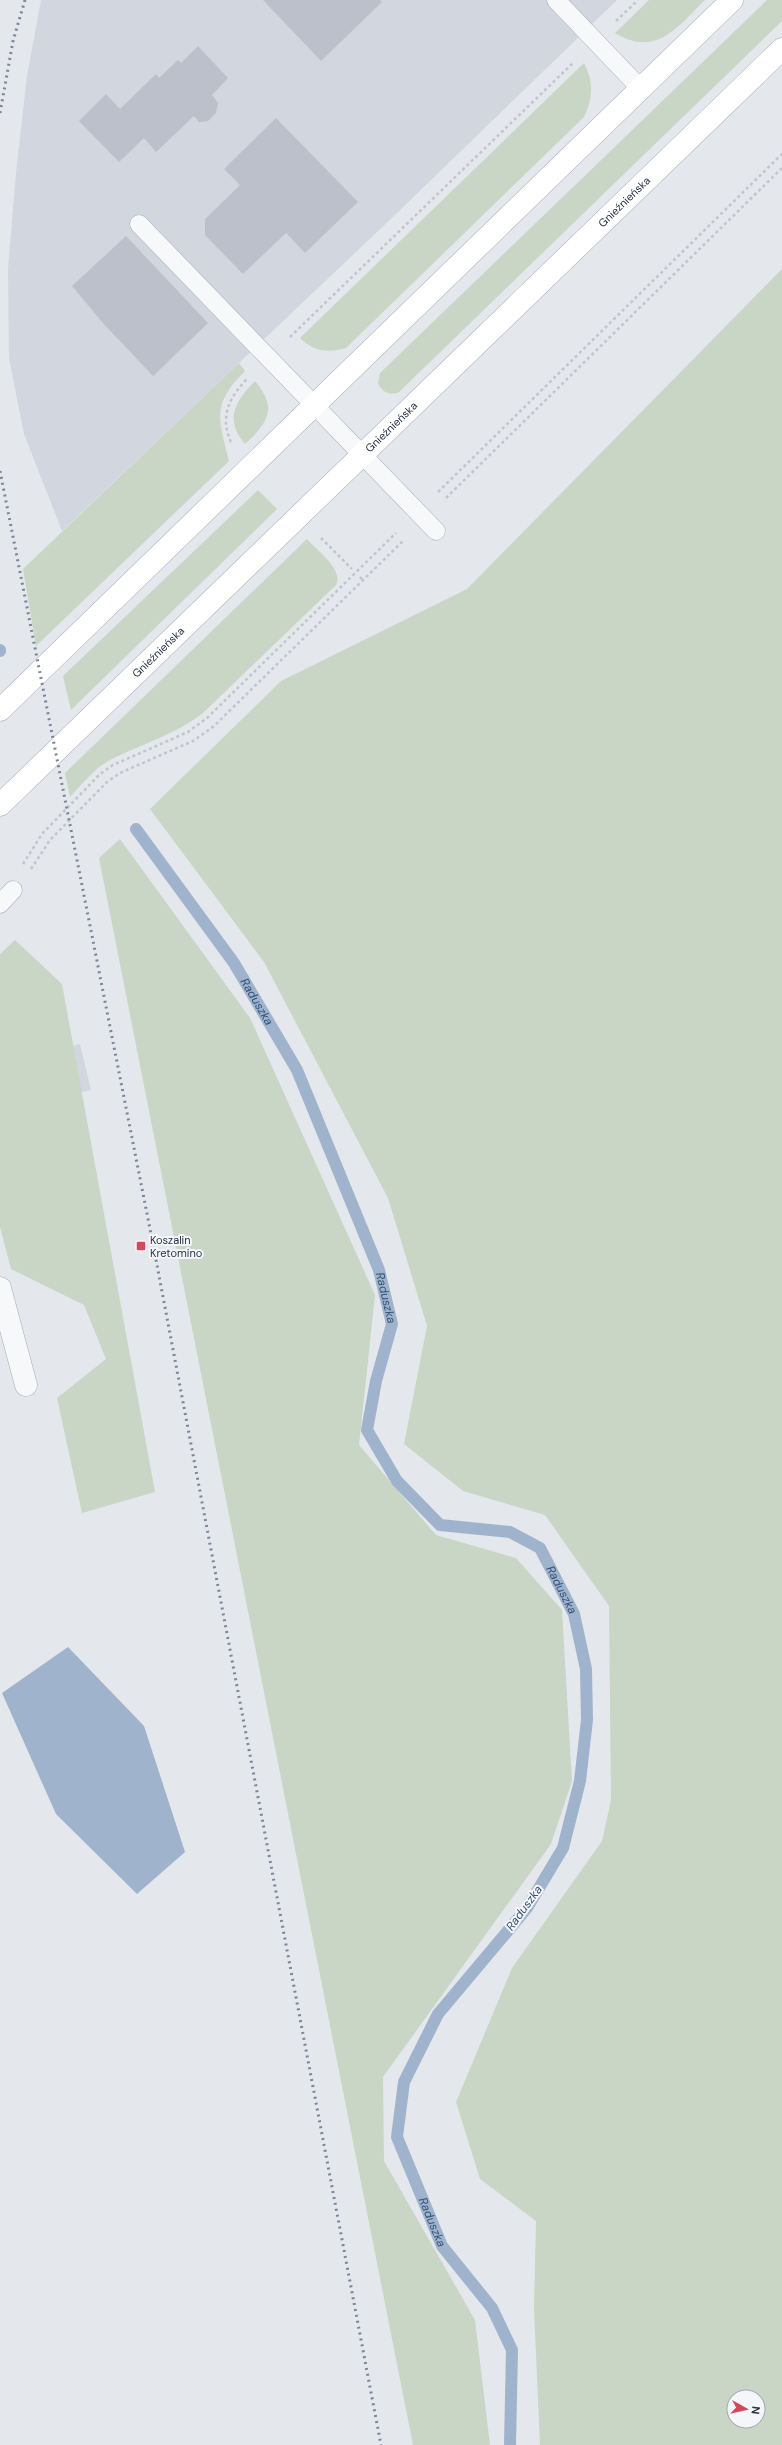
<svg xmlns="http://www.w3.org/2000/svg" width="782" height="2445" font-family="'DM Sans',sans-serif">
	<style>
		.built { fill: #d2d6de }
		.green { fill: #c9d6c5; fill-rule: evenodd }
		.water { fill: #9fb4cc }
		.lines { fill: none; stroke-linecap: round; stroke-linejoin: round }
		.stream { stroke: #9fb4cc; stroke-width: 12 }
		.building { fill: #bbc0ca }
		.lane-casing { stroke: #a9aeb7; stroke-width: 19 }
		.street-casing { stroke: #a9aeb7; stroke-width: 23 }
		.secondary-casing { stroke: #a9aeb7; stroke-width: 23 }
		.path { stroke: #c2c5cb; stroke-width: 2.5; stroke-dasharray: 3 3; stroke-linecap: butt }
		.lane { stroke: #f7f8fa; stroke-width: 18 }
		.street { stroke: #f7f8fa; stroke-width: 22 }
		.secondary { stroke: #fff; stroke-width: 22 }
		.rail { stroke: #7d8696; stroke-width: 3; stroke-dasharray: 2 4; stroke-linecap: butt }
		.poi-dot { fill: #d1495b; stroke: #f4f6f9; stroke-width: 1.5 }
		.labels { text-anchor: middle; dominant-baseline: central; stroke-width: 4; stroke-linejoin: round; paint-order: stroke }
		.street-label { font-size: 11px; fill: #2b3445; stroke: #f4f6f9 }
		.poi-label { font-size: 11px; fill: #2b3445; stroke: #f4f6f9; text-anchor: start }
		.water-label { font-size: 12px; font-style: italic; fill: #34527a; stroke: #f4f6f9 }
	</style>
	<rect width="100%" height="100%" fill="#e4e7ec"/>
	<path class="built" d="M 41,0 L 617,0 L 396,214 L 62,531 L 24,434 L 9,358 L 8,269 L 16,173 L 27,76 Z
		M 80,1044 L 91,1090 L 50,1099 L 40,1053 Z"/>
	<path class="green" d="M 649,0 L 705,0 C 677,27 657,58 615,33 Z
		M 767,0 L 782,0 L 782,21 L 399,392 C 389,396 382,392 378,383 L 380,373 Z
		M 584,63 C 594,82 593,98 584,117 L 346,348 C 327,353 314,352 300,338 Z
		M 782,269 L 782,2445 L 540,2445 L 534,2309 L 536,2221 L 480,2179 L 456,2102 L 512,1968 L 602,1841 L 611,1800 L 609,1606 L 545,1515 L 463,1491 L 404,1444 L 427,1326 L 388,1198 L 264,962 L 150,809 L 281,681 L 467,589 ZM 734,2397 L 758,2397 L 758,2421 L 734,2421 Z
		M 239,363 L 245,371 C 212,404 218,418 229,461 L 36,646 L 23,569 Z
		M 255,381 C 278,408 268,423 245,444 C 224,420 235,401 255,381 Z
		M 258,490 L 277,509 L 71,710 L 63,676 Z
		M 307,539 C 316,550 344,569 336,585 L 203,713 C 174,735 142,744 110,760 C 94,769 82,784 70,797 L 65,773 Z
		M 120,839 L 250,1018 L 375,1295 L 359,1445 L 436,1535 L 516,1558 L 562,1610 L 572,1781 L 551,1844 L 383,2077 L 384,2161 L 475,2320 L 490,2445 L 413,2445 L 99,858 Z
		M 15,940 L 62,984 L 155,1492 L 82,1513 L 57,1398 L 106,1359 L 84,1305 L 11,1269 L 0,1227 L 0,954 Z"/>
	<path class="water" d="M 68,1647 L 144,1726 L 185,1852 L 137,1894 L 56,1814 L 2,1693 Z"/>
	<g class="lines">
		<g class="stream">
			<path d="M 0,650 L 0,651"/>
			<path id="s1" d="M 136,829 L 234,963 L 297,1070 L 379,1270 L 392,1324 L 376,1381 L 367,1430 L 397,1481 L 440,1525 L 510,1532 L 540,1548 L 574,1614 L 586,1669 L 587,1720 L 580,1781 L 563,1848 L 527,1908 L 438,2014 L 404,2082 L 397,2137 L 442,2246 L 492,2308 L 512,2350 L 510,2445"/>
		</g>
	</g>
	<path class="building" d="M 263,0 L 380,0 L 382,2 L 321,61 Z
		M 198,46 L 228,78 L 212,95 L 218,103 L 216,113 L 208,121 L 199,122 L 194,116 L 156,152 L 144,138 L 119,162 L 79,121 L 106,94 L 120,109 L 156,74 L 159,78 L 178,60 L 181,63 Z
		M 276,118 L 358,202 L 305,253 L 286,233 L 243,274 L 205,235 L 205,219 L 240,185 L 224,169 Z
		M 126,236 L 208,323 L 153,376 L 102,322 L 72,286 Z"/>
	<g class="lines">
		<g class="lane-casing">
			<path id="lane" d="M 556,0 L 641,89
				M 139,224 L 436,531
				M 0,904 L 13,890"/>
		</g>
		<g class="street-casing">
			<path id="street" d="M 0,1288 L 26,1385"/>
		</g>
		<g class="secondary-casing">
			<g id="secondary">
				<path d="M 0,710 L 732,0"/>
				<path id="s2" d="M 0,805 L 782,49"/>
			</g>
		</g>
		<path class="path" d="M 616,21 L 638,0
			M 290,337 L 574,62
			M 231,442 C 219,416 230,396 248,378
			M 438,492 L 782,154
			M 446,498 L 782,168
			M 321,538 L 352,569
			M 360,577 L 363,580
			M 23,864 L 42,834 L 100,774 L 113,765 L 188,732 L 207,718 L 396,533
			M 31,869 L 50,840 L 107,782 L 120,773 L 193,741 L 214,726 L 404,540"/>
		<use href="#lane" class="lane"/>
		<use href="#street" class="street"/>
		<use href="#secondary" class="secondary"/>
		<path class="rail" d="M 0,113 L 13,41 L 25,0
			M 0,471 L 153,1244 L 381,2445"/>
	</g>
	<rect class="poi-dot" x="136" y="1241" width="10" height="10" rx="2"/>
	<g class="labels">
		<g class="street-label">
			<text stroke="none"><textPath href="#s2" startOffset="868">Gnieźnieńska</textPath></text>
			<text stroke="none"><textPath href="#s2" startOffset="544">Gnieźnieńska</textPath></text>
			<text stroke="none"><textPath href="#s2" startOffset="220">Gnieźnieńska</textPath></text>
		</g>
		<g class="poi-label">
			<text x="150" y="1240">Koszalin<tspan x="150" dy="13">Kretomino</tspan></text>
		</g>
		<g class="water-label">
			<text stroke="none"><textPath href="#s1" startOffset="211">Raduszka</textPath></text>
			<text stroke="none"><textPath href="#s1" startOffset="535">Raduszka</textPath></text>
			<text stroke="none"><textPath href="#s1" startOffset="943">Raduszka</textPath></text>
			<text transform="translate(524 1908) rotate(-54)">Raduszka</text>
			<text stroke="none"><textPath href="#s1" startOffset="1640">Raduszka</textPath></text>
		</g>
	</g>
	<g transform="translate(746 2409) rotate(98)"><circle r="19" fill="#f4f6f9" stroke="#a4a8b1"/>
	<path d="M0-3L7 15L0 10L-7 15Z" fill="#d1495b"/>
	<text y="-6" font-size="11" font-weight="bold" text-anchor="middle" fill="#2b3445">N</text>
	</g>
</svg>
